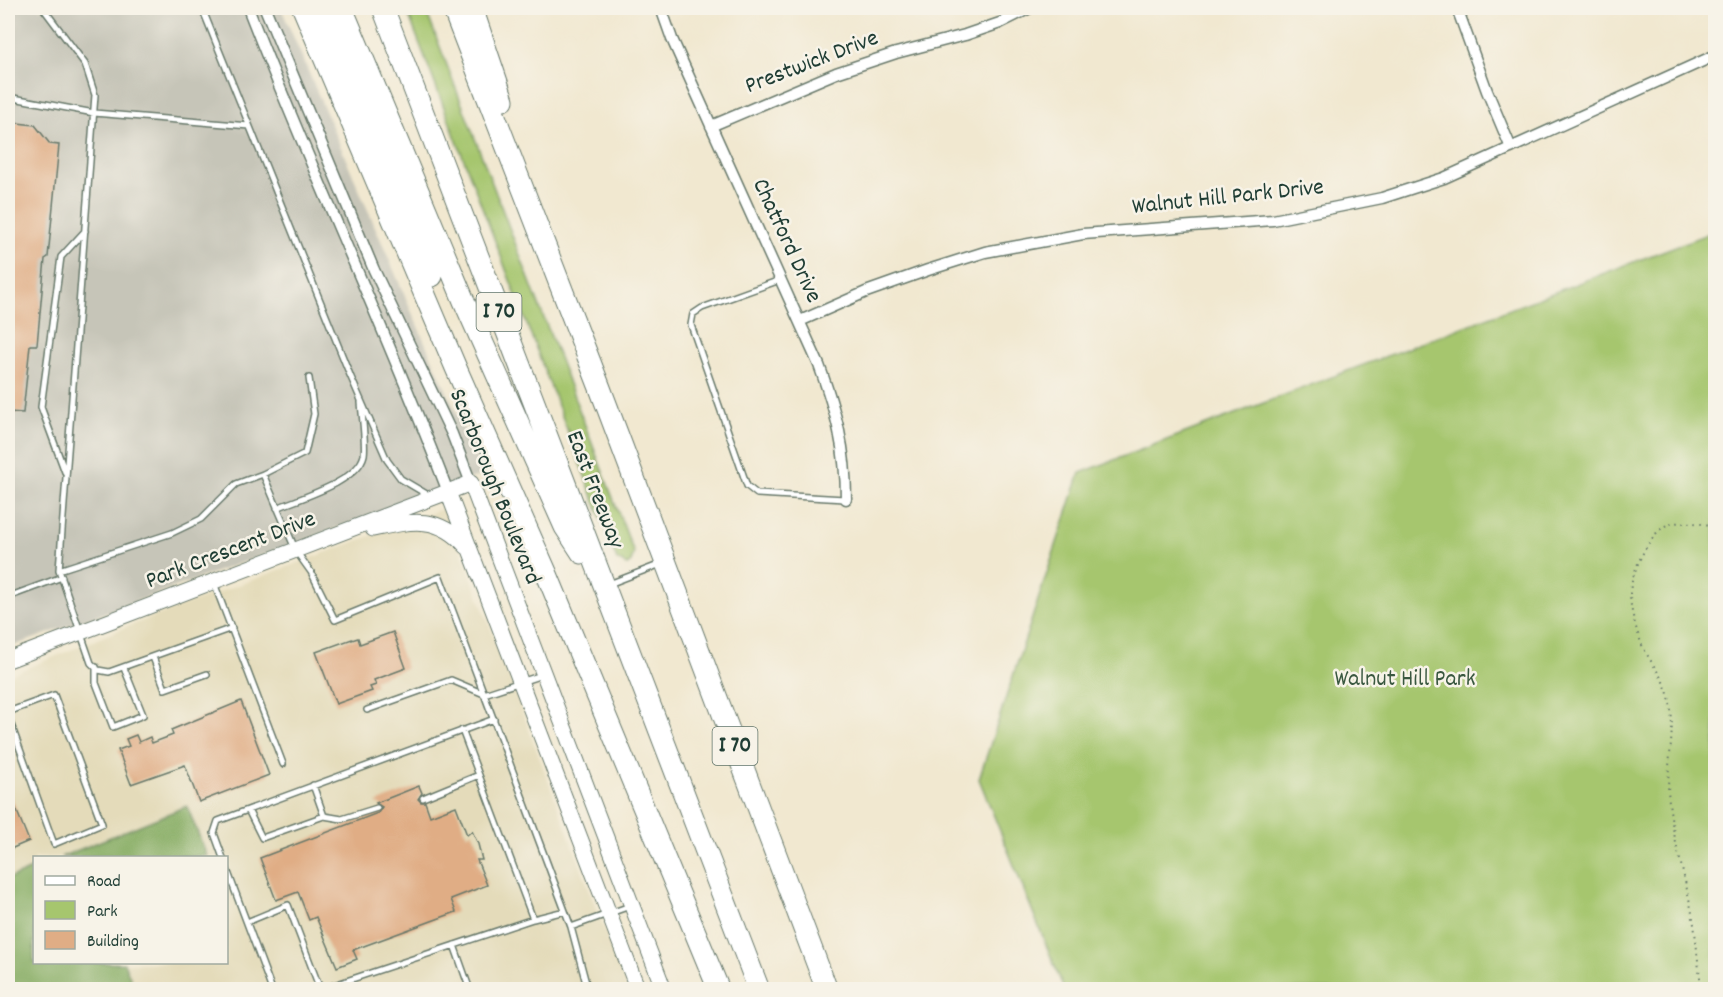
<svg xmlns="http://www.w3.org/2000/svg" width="1723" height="997" font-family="Dekko,sans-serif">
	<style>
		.built { fill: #e4dbba }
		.industrial { fill: #c6c5b8 }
		.green { fill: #a6c66e; stroke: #628251; stroke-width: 1.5 }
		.forest { fill: #84ab61; stroke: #52744a; stroke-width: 1.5 }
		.building { fill: #e0ad85 }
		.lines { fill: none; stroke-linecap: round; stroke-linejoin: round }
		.lane-casing { stroke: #68796b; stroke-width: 8 }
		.street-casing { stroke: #68796b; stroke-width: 13 }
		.secondary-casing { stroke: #68796b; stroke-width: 17 }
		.highway-casing { stroke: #68796b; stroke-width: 23 }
		.path { stroke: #68796b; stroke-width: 2; stroke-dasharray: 1.5 4.5; stroke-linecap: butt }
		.lane { stroke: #fff; stroke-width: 5 }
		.street { stroke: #fff; stroke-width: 10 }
		.secondary { stroke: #fff; stroke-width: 15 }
		.highway { stroke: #fff; stroke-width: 21 }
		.labels { text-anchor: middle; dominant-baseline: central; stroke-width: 5; stroke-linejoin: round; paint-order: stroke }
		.shield { fill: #f7f3e8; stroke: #60746a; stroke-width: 1.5 }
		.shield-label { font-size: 22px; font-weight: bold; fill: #1f3d34 }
		.street-label { font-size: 24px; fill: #1f3d34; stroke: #f7f3e8 }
		.park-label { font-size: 24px; fill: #3a5840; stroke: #f7f3e8 }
	</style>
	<rect width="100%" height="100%" fill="#f7f3e8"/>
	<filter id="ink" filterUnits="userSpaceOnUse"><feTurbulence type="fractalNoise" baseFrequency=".0167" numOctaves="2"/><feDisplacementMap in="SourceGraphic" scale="12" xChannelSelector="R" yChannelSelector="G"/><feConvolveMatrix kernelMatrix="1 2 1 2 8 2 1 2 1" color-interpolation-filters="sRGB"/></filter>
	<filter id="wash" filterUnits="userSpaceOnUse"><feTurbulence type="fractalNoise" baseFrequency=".008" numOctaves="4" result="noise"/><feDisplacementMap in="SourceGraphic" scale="24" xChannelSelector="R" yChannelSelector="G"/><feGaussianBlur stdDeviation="1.35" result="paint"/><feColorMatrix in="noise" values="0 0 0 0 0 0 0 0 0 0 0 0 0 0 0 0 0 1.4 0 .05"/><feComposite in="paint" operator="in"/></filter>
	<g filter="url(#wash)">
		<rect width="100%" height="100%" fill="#f1e8d0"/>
		<path class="built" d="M 445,508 L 627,989 L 135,989 L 124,963 L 226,962 L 226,858 L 204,857 L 207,856 L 186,806 L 61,857 L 34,858 L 34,868 L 8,879 L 8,676 L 129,626 Z"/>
		<path class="industrial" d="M 8,8 L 281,8 L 422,336 L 484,474 L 8,648 Z"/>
		<path class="green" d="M 406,8 L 425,8 L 634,553 L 631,562 L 627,565 L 617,560 Z
			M 1715,231 L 1715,989 L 1064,989 L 979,779 L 1080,473 Z"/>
		<path class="forest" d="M 187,806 L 207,856 L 61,857 Z
			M 34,868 L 34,962 L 124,963 L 135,989 L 8,989 L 8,879 Z"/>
		<g id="blocks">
			<path class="building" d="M 8,122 L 35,125 L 50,144 L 59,145 L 48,257 L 45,259 L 37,345 L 30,345 L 23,413 L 8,412 Z
				M 393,632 L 406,668 L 374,680 L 376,685 L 370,687 L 372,691 L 336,704 L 316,652 L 352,639 L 352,640 L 358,638 L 360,644 Z
				M 241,701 L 269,775 L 199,802 L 185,765 L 131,784 L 118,750 L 129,746 L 126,739 L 136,735 L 139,742 L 150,737 L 152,743 L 173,735 L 171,730 Z
				M 419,786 L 422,793 L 418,799 L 421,802 L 425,802 L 430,816 L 456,806 L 467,835 L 472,831 L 478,844 L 482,860 L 477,860 L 487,885 L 451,899 L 456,912 L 353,950 L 357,959 L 337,967 L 316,917 L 309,920 L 298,892 L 276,900 L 260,858 L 378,813 L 382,807 L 376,803 Z
				M 8,789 L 29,841 L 8,850 Z"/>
		</g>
	</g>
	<g filter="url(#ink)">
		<use href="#blocks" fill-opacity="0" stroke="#68796b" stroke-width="1.5"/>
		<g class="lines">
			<g class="lane-casing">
				<path id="lane" d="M 43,8 L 85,64 L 95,95 L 59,570 L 91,663 L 98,670 L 109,672 L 232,628
					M 202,8 L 350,375 L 387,460 L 401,479 L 428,495
					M 8,97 L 94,113 L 249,126
					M 780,280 L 702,308 L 693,314 L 691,325 L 747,486 L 757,494 L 845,499
					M 65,472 L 41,407 L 61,257 L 85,231
					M 263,474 L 305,453 L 314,414 L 309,378
					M 277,508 C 300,498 358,482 364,455 C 366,443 362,416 361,402
					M 59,570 L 172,533 L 201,519 L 236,484 L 263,474 L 296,551 L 311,572 L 335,620 L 440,577 L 484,694
					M 214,583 L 283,764
					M 609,584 L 661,564
					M 8,597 L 62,577
					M 153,657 L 165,689 L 207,674
					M 96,667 L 96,683 L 113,727 L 143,715 L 124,668
					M 542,675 L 484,694 L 571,927 L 587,987 L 579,990
					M 367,710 L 451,680 L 484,694
					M 8,712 L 54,695 L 102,824 L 54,844 L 8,716
					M 462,730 L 533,919
					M 423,798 L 479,775
					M 248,810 L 262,838 L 324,816 L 313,785
					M 324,816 L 342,819 L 377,808
					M 223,858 L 214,833 L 218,821 L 494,719
					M 226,867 L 272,990
					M 247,922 L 288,905 L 320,989
					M 571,927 L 630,906
					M 454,945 L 470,990
					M 319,990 L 533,919 L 565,911"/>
			</g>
			<g class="street-casing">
				<path id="street" d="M 248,8 C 311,171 386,329 448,492
					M 265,8 L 374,270 L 452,434 L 471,483
					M 661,8 L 672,39 L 819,365 C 836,412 846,448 846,499
					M 1457,8 L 1487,91 L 1511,148
					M 711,126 L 836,73 L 896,53 L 965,35 L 1000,23 L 1030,8
					M 800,321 L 866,292 L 928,270 L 985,252 L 1083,234 L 1273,220 L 1382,198 L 1444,178 L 1716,55"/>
			</g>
			<g class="secondary-casing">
				<path id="secondary" d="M 448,492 L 638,990
					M 373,529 C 411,521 438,514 467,547
					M 8,660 L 471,483 L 664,990"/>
			</g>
			<g class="highway-casing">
				<path id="highway" d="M 303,8 L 456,368 L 546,572 L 719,990
					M 322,8 L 392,169 L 432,276
					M 342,8 L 464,301 L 565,527 L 582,553
					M 383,8 L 759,990
					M 453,8 L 600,388 L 827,990
					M 472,8 L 503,100"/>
			</g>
			<path class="path" d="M 1702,990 C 1697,963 1697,935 1691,908 C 1684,873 1673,838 1669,802 C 1665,768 1677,731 1669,697 C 1664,678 1650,662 1642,645 C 1636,629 1631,613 1630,596 C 1629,577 1650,529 1670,524 C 1684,520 1702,525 1716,525"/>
			<use href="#lane" class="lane"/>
			<use href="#street" class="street"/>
			<use href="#secondary" class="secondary"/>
			<use href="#highway" class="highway"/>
		</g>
	</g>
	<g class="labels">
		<g class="shield">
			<rect x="476.5" y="293" width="45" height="38" rx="4.5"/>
			<rect x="712.5" y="727" width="45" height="38" rx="4.5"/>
		</g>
		<g class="shield-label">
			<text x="499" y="312">I 70</text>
			<text x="735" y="746">I 70</text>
		</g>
		<g class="street-label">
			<text transform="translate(812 63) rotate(-21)">Prestwick Drive</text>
			<text transform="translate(1228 198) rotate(-6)">Walnut Hill Park Drive</text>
			<text transform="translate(786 241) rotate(65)">Chatford Drive</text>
			<text transform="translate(494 487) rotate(68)">Scarborough Boulevard</text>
			<text transform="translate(594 490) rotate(69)">East Freeway</text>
			<text transform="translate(231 551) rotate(-21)">Park Crescent Drive</text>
		</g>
		<g class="park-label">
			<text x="1405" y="680">Walnut Hill Park</text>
		</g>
	</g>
	<rect width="1723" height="997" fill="none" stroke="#f7f3e8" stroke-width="30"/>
	<rect x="33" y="856" width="195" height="108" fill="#f7f3e8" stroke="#a1aaa0" stroke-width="1.5"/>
	<rect x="45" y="876" width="30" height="9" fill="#ffffff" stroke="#a1aaa0" stroke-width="1.5"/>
	<text x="87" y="886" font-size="18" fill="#1f3d34">Road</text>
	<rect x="45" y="901" width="30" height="18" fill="#a6c66e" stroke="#a1aaa0" stroke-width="1.5"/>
	<text x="87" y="916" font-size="18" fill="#1f3d34">Park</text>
	<rect x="45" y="931" width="30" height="18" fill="#e0ad85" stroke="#a1aaa0" stroke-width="1.5"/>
	<text x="87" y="946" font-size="18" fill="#1f3d34">Building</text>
</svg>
